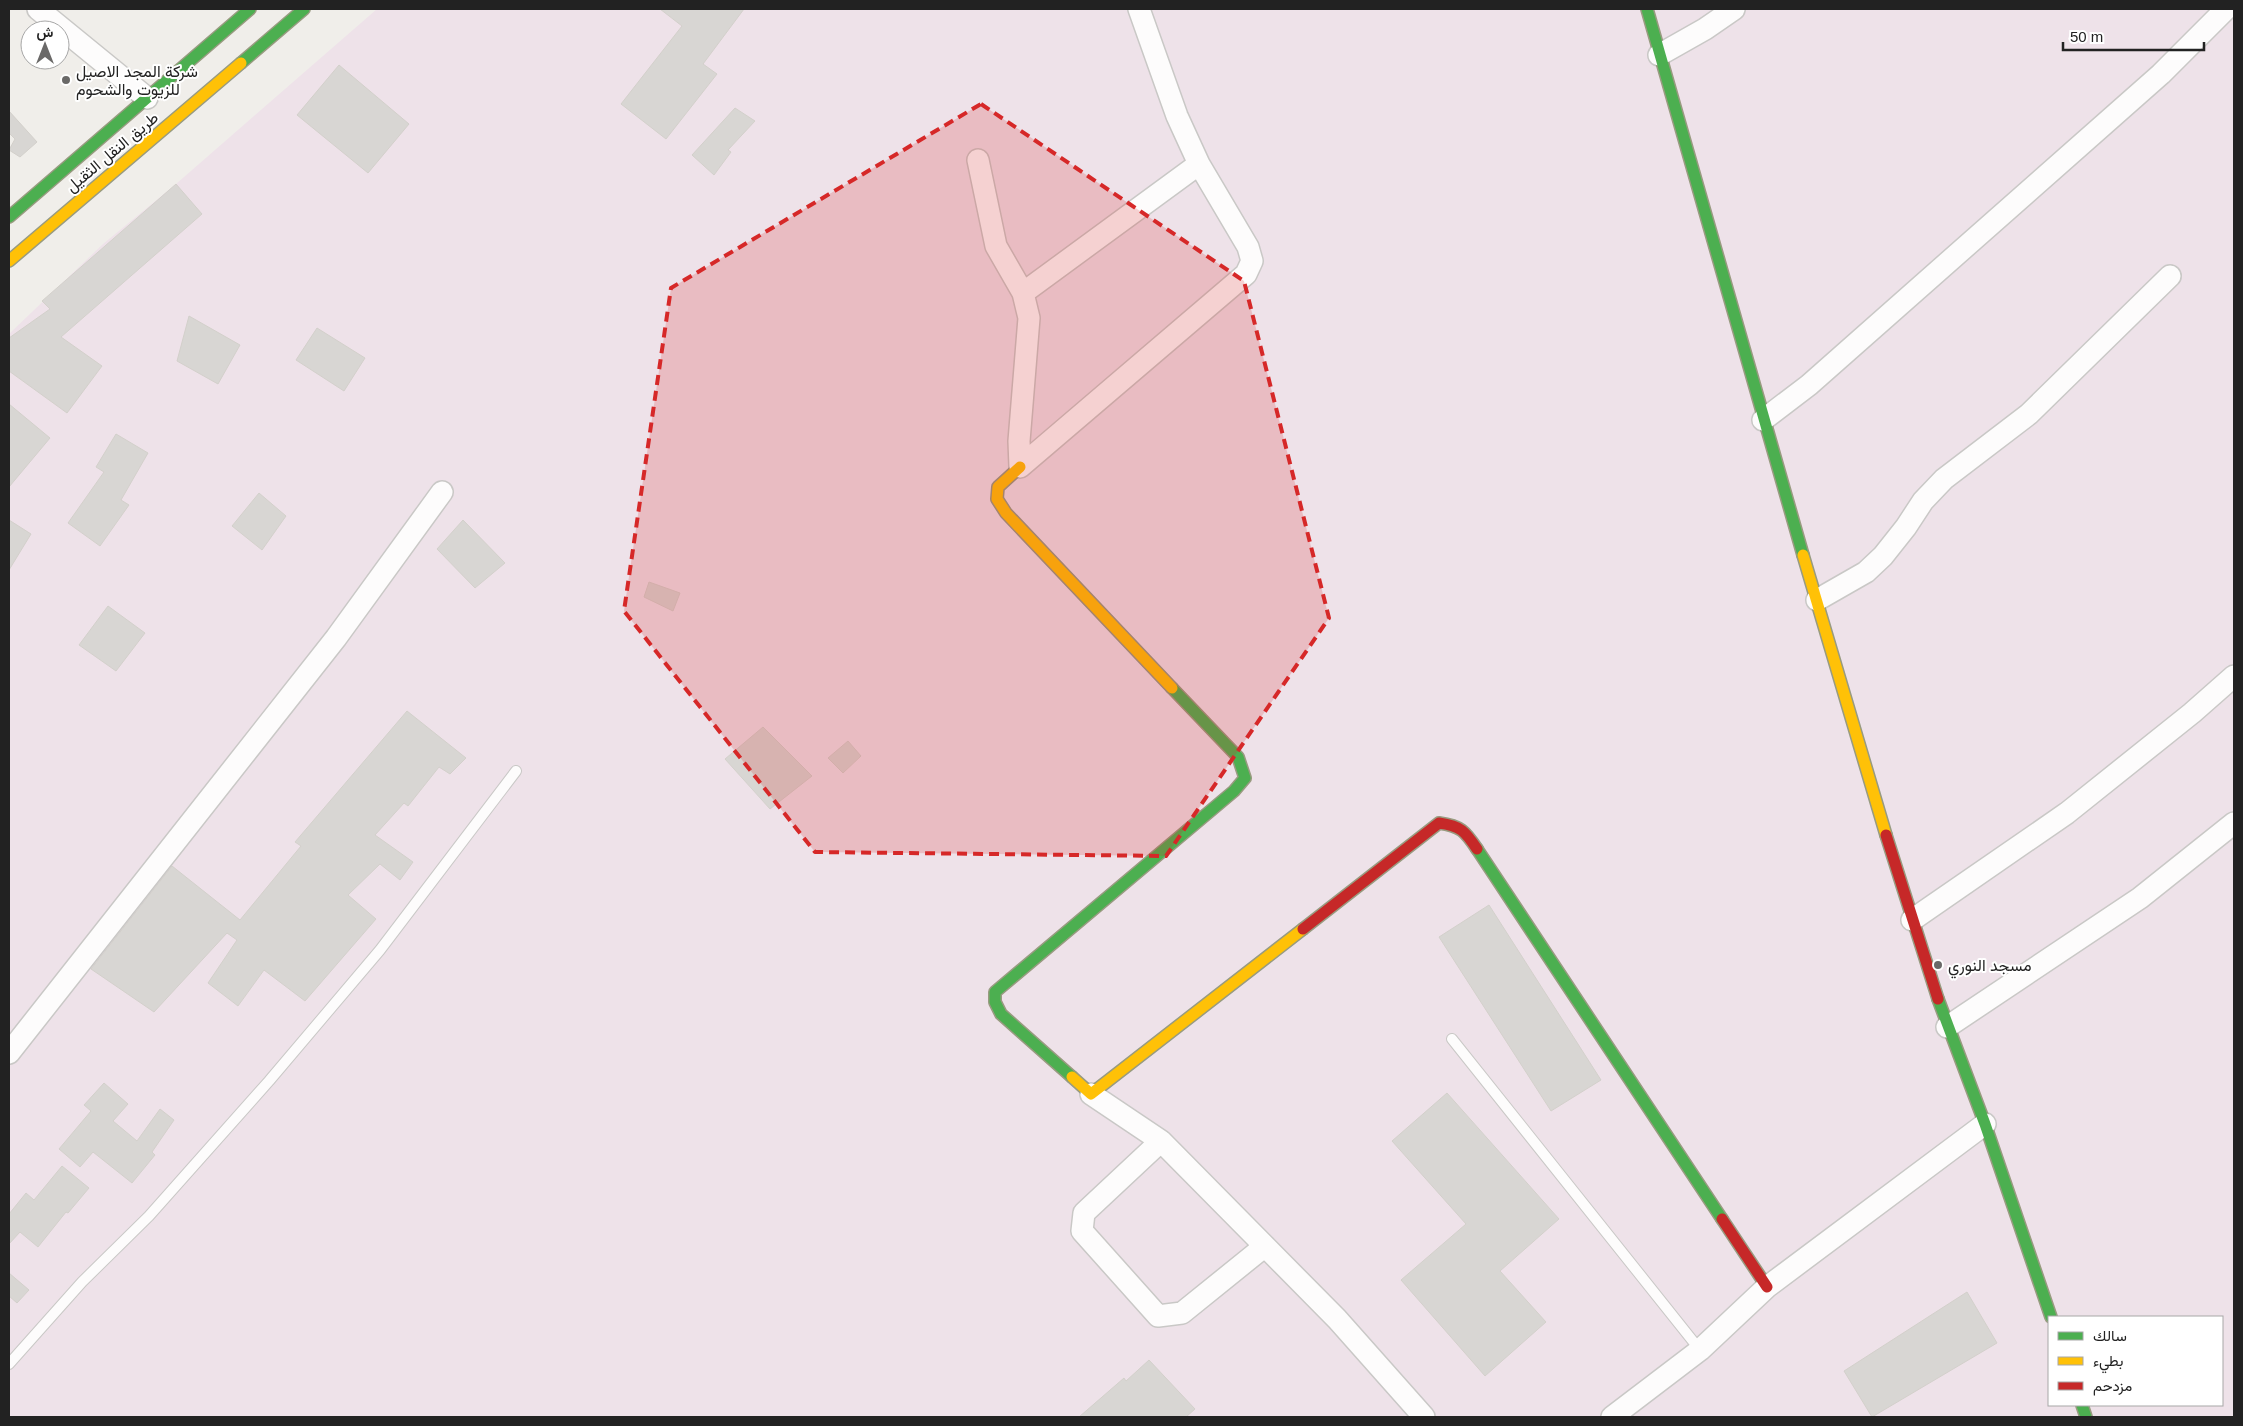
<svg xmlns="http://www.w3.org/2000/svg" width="2243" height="1426" font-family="Helvetica,Vazirmatn,sans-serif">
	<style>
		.industrial { fill: #eee2e9; fill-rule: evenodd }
		.building { fill: #d8d6d3; stroke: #d3d0cb }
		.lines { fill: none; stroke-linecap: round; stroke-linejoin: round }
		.lane-casing { stroke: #c9c8c6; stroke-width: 12 }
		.street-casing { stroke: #c9c8c6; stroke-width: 24 }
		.fast-casing { stroke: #989b80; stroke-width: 14 }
		.slow-casing { stroke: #989b80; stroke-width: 14 }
		.jam-casing { stroke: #989b80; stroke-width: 14 }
		.lane { stroke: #fdfcfc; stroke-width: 10 }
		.street { stroke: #fdfcfc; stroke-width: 21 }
		.fast { stroke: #4caf50; stroke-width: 11 }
		.slow { stroke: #ffc107; stroke-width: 11 }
		.jam { stroke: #c62828; stroke-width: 11 }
		.marked { fill: #d62828; fill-opacity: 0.2; stroke: #d62828; stroke-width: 4; stroke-dasharray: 10 6; stroke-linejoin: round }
		.poi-dot { fill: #6a6968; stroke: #fff; stroke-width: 2 }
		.labels { text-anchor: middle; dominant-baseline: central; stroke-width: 4; stroke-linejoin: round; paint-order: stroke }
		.poi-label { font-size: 16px; fill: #222; stroke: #fff; text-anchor: start }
		.street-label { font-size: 16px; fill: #222; stroke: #fff }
	</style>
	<rect width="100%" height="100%" fill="#f0eeea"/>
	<path class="industrial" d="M 377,9 L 2234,9 L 2234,1417 L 9,1417 L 9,334 L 103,244 L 176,184 ZM 2049,1317 L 2222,1317 L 2222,1405 L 2049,1405 Z"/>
	<path class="building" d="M 660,9 L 744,9 L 703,64 L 717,74 L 666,139 L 621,104 L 682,26 Z
		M 339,65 L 409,124 L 368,173 L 297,115 Z
		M 735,108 L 755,121 L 728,150 L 731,152 L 714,175 L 692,155 Z
		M 9,111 L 37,142 L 20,157 L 9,150 L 15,139 L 9,133 Z
		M 176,184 L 202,214 L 61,337 L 102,366 L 67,413 L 9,371 L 9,338 L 50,309 L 42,301 Z
		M 189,316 L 240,345 L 218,384 L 177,361 Z
		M 317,328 L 365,358 L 344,391 L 296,360 Z
		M 9,404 L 50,438 L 9,487 Z
		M 116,434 L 148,453 L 121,500 L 129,505 L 100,546 L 68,523 L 104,472 L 96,467 Z
		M 259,493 L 286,516 L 262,550 L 232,526 Z
		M 9,520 L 31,534 L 9,570 Z
		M 463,520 L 505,563 L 475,588 L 437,549 Z
		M 649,582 L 680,593 L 673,611 L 644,597 Z
		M 108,606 L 145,633 L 116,671 L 79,645 Z
		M 407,711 L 466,758 L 450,774 L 439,767 L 408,806 L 404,803 L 375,835 L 413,862 L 400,880 L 380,864 L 348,895 L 376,919 L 305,1001 L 264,970 L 238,1006 L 208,983 L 237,940 L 227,933 L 154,1012 L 91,969 L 172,866 L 240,920 L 301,846 L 295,842 Z
		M 763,727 L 812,776 L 770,809 L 725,759 Z
		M 848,741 L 861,756 L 843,773 L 828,758 Z
		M 1489,905 L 1601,1080 L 1551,1111 L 1439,937 Z
		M 104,1083 L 128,1104 L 113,1121 L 137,1141 L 160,1109 L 174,1120 L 152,1152 L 155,1155 L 132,1183 L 93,1152 L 80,1167 L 59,1149 L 91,1111 L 84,1105 Z
		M 1447,1093 L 1559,1219 L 1500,1271 L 1546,1322 L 1485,1376 L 1401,1280 L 1466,1224 L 1392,1141 Z
		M 62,1166 L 89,1188 L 68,1213 L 66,1212 L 38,1247 L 20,1232 L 9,1244 L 9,1214 L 26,1193 L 34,1200 Z
		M 9,1273 L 29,1290 L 17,1303 L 9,1296 Z
		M 1967,1292 L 1997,1343 L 1872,1417 L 1844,1371 Z
		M 1149,1360 L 1195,1409 L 1186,1417 L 1079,1417 L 1124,1378 L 1126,1381 Z"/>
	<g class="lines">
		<g class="lane-casing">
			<path id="lane" d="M 1452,1039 L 1700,1350
				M 9,1364 L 82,1282 L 149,1216 L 269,1081 L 380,950 L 516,771"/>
		</g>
		<g class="street-casing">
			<path id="street" d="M 38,9 L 147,98
				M 1659,55 L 1705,29 L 1734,9
				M 978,160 L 996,246 L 1023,293 L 1029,318 L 1019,441 L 1020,467 L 1246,274 L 1252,261 L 1248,247 L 1199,164 L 1177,116 L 1139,9
				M 1023,293 L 1199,164
				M 1763,420 L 1809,385 L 2161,74 L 2226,9
				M 1817,600 L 1866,572 L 1883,556 L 1906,527 L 1923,501 L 1944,479 L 2029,414 L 2170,276
				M 1912,920 L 2067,813 L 2192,713 L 2234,676
				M 1947,1027 L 2140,898 L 2234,823
				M 9,1053 L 336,638 L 442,492
				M 1091,1094 L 1161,1141
				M 1265,1246 L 1182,1313 L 1158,1316 L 1082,1231 L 1084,1213 L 1161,1141 L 1337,1319 L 1424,1417
				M 1612,1417 L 1700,1350 L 1767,1287 L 1985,1124"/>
		</g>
		<g class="fast-casing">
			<path id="fast" d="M 1647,9 L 1803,555
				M 241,63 L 304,9
				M 9,217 L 250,9
				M 1477,849 L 1722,1219
				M 1938,999 L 1985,1124 L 2051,1317
				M 1072,1077 L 1001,1014 L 995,1002 L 995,992 L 1234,791 L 1245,778 L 1238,757 L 1172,688
				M 2082,1405 L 2086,1417"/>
		</g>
		<g class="slow-casing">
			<path id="slow" d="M 9,261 L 241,63
				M 1020,467 L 998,487 L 997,499 L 1006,513 L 1172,688
				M 1803,555 L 1886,835
				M 1072,1077 L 1091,1094 L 1303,929"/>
		</g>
		<g class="jam-casing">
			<path id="jam" d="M 1886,835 L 1938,999
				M 1303,929 L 1439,823 C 1461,826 1465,831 1477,849
				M 1722,1219 L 1767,1287"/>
		</g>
		<use href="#lane" class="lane"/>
		<use href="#street" class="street"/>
		<use href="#fast" class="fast"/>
		<use href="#slow" class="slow"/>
		<use href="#jam" class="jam"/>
	</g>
	<path class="marked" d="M 981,104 L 1244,281 L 1329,618 L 1166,856 L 815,852 L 624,611 L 671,288 Z"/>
	<g class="poi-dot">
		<circle cx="66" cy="80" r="5"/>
		<circle cx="1938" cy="965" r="5"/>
	</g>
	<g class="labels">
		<g class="poi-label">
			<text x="76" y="71">شركة المجد الاصيل<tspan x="76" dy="18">للزيوت والشحوم</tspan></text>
			<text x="1948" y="965">مسجد النوري</text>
		</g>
		<g class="street-label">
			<text transform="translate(112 152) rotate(-40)">طريق النقل الثقيل</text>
		</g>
	</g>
	<rect width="2243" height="1426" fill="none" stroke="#222222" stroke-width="20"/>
	<rect x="2048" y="1316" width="175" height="90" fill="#ffffff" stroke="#a7a7a7"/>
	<rect x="2058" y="1332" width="25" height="8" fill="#4caf50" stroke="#a7a7a7"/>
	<text x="2093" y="1341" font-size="15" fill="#222222">سالك</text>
	<rect x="2058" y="1357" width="25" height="8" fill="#ffc107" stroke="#a7a7a7"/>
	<text x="2093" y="1366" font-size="15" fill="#222222">بطيء</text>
	<rect x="2058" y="1382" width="25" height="8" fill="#c62828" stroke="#a7a7a7"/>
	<text x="2093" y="1391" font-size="15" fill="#222222">مزدحم</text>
	<g transform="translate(45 45)"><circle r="24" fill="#ffffff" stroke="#a7a7a7"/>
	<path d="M0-4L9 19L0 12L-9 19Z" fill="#6a6968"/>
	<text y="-8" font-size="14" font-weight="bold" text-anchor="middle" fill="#222222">ش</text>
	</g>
	<path d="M2063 42v8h141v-8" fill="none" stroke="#222222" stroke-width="2.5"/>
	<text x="2070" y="42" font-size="15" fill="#222222" stroke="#ffffff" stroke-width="4" paint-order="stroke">50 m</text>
</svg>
